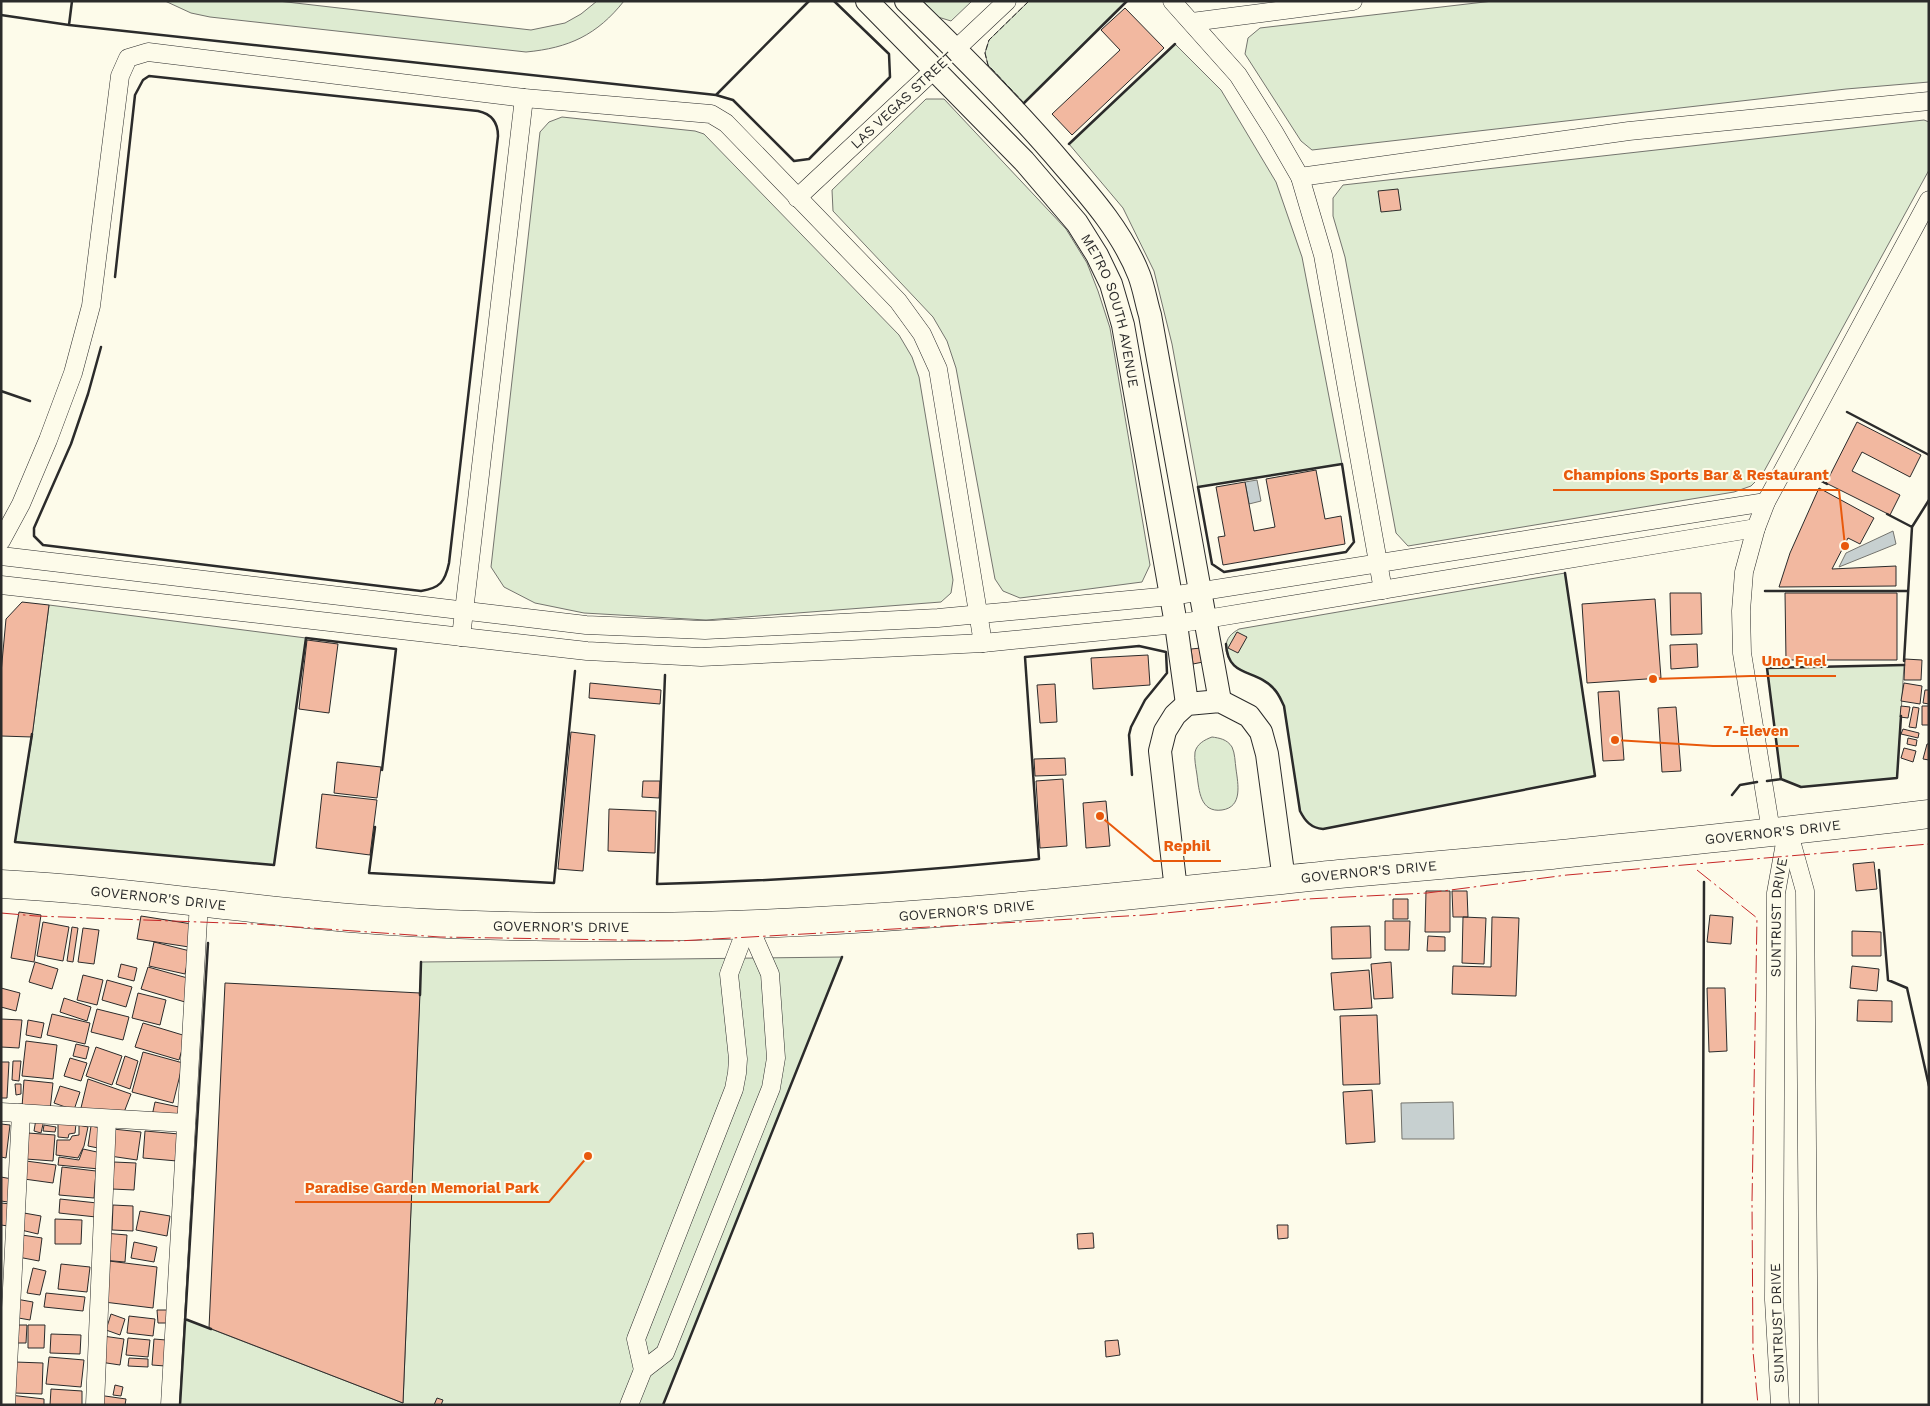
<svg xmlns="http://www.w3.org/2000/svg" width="1930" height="1406" font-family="'Work Sans',sans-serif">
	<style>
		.green { fill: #deebd1; stroke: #74746e }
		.water { fill: #c7d0d0; stroke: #74746e }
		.building { fill: #f2b8a0; stroke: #2b2b2b }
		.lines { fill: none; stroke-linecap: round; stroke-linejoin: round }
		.minor-casing { stroke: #2b2b2b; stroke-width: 19 }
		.tertiary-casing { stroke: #2b2b2b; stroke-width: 24 }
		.primary-casing { stroke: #2b2b2b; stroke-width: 29 }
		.minor { stroke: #fdfbea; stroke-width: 18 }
		.tertiary { stroke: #fdfbea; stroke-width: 22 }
		.primary { stroke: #fdfbea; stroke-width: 28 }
		.fence { stroke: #2b2b2b; stroke-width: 1; stroke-dasharray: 6 2.5; stroke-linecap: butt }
		.wall { stroke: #2b2b2b; stroke-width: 2.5 }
		.power { stroke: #c62828; stroke-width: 1; stroke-dasharray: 18 4 2.5 4; stroke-linecap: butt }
		.labels { text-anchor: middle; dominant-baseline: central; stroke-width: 4; stroke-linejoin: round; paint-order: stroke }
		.street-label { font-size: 14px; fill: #2b2b2b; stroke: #fdfbea }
		.leader { fill: none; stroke: #e8590c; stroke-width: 2 }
		.callout-dot { fill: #e8590c; stroke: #fdfbea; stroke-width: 2 }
		.callout-label { font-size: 15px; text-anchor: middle; font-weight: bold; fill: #e8590c; stroke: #fdfbea; stroke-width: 4; stroke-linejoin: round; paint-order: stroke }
	</style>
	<rect width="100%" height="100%" fill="#fdfbea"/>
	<path class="green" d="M 165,1 L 278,1 L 531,30 L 565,23 L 581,14 L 597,1 L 624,1 C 597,35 569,48 526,52 L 210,17 L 191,13 Z
		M 923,1 L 972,1 L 951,21 L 938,17 Z
		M 1029,1 L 1127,1 L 1024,103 L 988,65 L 985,53 L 989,40 Z
		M 1493,1 L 1929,1 L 1929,82 L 1846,89 L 1312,150 L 1301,141 L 1245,54 L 1248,38 L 1260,28 Z
		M 1175,44 L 1221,90 L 1276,182 L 1302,257 L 1342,464 L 1198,487 L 1172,344 L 1154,271 L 1123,208 L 1069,144 Z
		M 926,99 L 944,99 L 1066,229 L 1087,263 L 1098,291 L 1110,328 L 1150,565 L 1142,582 L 1020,598 L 1003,591 L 995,579 L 956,368 L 947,341 L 933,317 L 833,211 L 832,190 Z
		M 562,117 L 695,131 L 704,134 L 899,335 L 912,357 L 919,377 L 953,580 L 951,593 L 941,602 L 706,620 L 584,613 L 535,603 L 504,587 L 491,567 L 540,132 L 549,122 Z
		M 1924,120 L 1929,122 L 1929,170 L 1762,475 L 1751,486 L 1734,492 L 1408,546 L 1396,533 L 1345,257 L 1333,216 L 1333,198 L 1343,185 Z
		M 1565,573 L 1595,776 L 1323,829 C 1311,828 1305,821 1300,811 L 1284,706 C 1281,700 1279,693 1274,688 C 1260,672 1226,674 1226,647 C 1226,638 1232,633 1239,629 Z
		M 49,605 L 306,638 L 274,865 L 15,842 L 32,737 Z
		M 1904,665 L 1897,778 L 1801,787 L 1781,779 L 1767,668 Z
		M 1212,737 C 1219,738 1227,739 1232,747 C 1235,753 1235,762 1236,769 C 1238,784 1243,807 1222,810 C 1200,813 1199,790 1197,775 C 1196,768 1194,759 1195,752 C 1197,744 1204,740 1212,737 Z
		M 842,957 L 663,1405 L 180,1405 L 185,1319 L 403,1403 L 421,962 Z"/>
	<path class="water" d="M 1257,480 L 1261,501 L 1249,504 L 1245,482 Z
		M 1893,531 L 1896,544 L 1839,567 L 1846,553 Z
		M 1453,1102 L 1454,1139 L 1402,1139 L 1401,1103 Z"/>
	<path class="building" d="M 1125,8 L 1164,48 L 1072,135 L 1052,114 L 1120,50 L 1101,30 Z
		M 1398,189 L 1401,210 L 1381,212 L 1378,191 Z
		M 1857,422 L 1921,455 L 1910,477 L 1862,452 L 1852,471 L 1900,495 L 1890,515 L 1826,483 Z
		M 1316,470 L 1325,519 L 1341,516 L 1345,544 L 1223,565 L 1218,537 L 1225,536 L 1216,487 L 1245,482 L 1254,531 L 1275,527 L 1266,479 Z
		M 1819,488 L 1874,518 L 1860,544 L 1848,538 L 1832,569 L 1896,566 L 1896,586 L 1779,587 L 1790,553 Z
		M 1670,593 L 1701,593 L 1702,634 L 1671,635 Z
		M 1785,593 L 1897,593 L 1897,660 L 1786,660 Z
		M 1655,599 L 1661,678 L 1587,683 L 1582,604 Z
		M 22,602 L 49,605 L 32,737 L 1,736 L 1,673 L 6,619 Z
		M 1237,632 L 1247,637 L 1238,653 L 1228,648 Z
		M 307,640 L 338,644 L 329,713 L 299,709 Z
		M 1697,644 L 1698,667 L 1671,669 L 1670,645 Z
		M 1201,648 L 1203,662 L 1193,664 L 1191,649 Z
		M 1148,655 L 1150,685 L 1093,689 L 1091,658 Z
		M 1905,659 L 1922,660 L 1921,680 L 1904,680 Z
		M 590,683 L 661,690 L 660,704 L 589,698 Z
		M 1904,683 L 1922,686 L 1920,704 L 1901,701 Z
		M 1055,684 L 1057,722 L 1040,723 L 1037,685 Z
		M 1925,690 L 1929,690 L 1929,704 L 1923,703 Z
		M 1619,691 L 1624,760 L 1603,761 L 1598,692 Z
		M 1901,706 L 1910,707 L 1908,718 L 1900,717 Z
		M 1922,706 L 1929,706 L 1929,725 L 1922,725 Z
		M 1676,707 L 1681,771 L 1662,772 L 1658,708 Z
		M 1913,707 L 1919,708 L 1916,728 L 1909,727 Z
		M 1903,729 L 1919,733 L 1918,738 L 1901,734 Z
		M 571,732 L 595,735 L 583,871 L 558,869 Z
		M 1908,738 L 1917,740 L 1916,746 L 1907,744 Z
		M 1927,744 L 1929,744 L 1929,760 L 1923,759 Z
		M 1904,748 L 1916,751 L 1913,762 L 1901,758 Z
		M 1065,758 L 1066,775 L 1035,776 L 1034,759 Z
		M 337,762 L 381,767 L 377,798 L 334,793 Z
		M 1063,779 L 1067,846 L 1040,848 L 1036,781 Z
		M 643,781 L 660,781 L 659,798 L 642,797 Z
		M 322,794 L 377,800 L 370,855 L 316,848 Z
		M 1106,801 L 1110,846 L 1086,848 L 1083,803 Z
		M 609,809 L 656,811 L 655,853 L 608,851 Z
		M 1874,862 L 1877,889 L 1856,891 L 1853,864 Z
		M 1426,891 L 1450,891 L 1450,932 L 1425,932 Z
		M 1452,891 L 1467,891 L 1468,917 L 1453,917 Z
		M 1393,899 L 1408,899 L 1408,919 L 1393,919 Z
		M 19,912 L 41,915 L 34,962 L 11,958 Z
		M 1710,915 L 1733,917 L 1731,944 L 1707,942 Z
		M 141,916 L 192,924 L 189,947 L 137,939 Z
		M 1463,917 L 1486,918 L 1484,964 L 1462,963 Z
		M 1492,917 L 1519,918 L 1516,996 L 1452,994 L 1453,966 L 1491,967 Z
		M 1385,921 L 1410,921 L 1409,950 L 1385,950 Z
		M 43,922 L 69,927 L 63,961 L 37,956 Z
		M 1370,926 L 1371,958 L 1332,959 L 1331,927 Z
		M 72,927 L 78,928 L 73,962 L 67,961 Z
		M 83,928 L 99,930 L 94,964 L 78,962 Z
		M 1852,931 L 1881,932 L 1881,956 L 1852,956 Z
		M 1428,936 L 1445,937 L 1445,951 L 1427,951 Z
		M 154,942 L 190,951 L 185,974 L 149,966 Z
		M 35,962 L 58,969 L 52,989 L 29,982 Z
		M 1391,962 L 1393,998 L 1374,999 L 1371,964 Z
		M 121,964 L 137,968 L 134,981 L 118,977 Z
		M 1852,966 L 1879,969 L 1877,991 L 1850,988 Z
		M 148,967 L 191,979 L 185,1002 L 141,989 Z
		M 1369,970 L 1372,1008 L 1334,1010 L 1331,973 Z
		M 83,975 L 103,980 L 97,1005 L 77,1000 Z
		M 107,980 L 132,987 L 126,1007 L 102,1000 Z
		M 225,983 L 420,993 L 403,1403 L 209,1328 Z
		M 1,988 L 20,993 L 16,1011 L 1,1007 Z
		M 1707,988 L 1725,988 L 1727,1051 L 1709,1052 Z
		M 138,993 L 166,1000 L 160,1025 L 132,1018 Z
		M 64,998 L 91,1007 L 87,1021 L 60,1012 Z
		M 1858,1000 L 1892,1001 L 1892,1022 L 1857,1021 Z
		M 97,1009 L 129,1017 L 123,1040 L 91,1032 Z
		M 52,1014 L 90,1023 L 85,1044 L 47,1035 Z
		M 1377,1015 L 1380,1084 L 1343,1085 L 1340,1016 Z
		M 1,1019 L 22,1020 L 19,1048 L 1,1047 Z
		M 28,1020 L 44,1023 L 41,1038 L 26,1035 Z
		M 143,1023 L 186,1036 L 179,1060 L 135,1047 Z
		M 26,1041 L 57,1045 L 53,1079 L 22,1076 Z
		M 76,1044 L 89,1047 L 86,1059 L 73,1056 Z
		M 96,1047 L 122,1056 L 112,1085 L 86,1076 Z
		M 143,1052 L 183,1063 L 173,1103 L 132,1092 Z
		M 125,1056 L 138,1061 L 130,1089 L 116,1084 Z
		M 70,1058 L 87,1063 L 81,1081 L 64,1076 Z
		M 13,1061 L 21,1061 L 19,1081 L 12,1080 Z
		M 1,1062 L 9,1062 L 7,1098 L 1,1098 Z
		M 88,1079 L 131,1094 L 123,1115 L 80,1112 Z
		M 24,1080 L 53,1083 L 50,1110 L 22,1107 Z
		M 15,1084 L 21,1084 L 21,1094 L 16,1095 Z
		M 60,1086 L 80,1092 L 74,1110 L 54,1103 Z
		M 1372,1090 L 1375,1142 L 1346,1144 L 1343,1092 Z
		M 155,1102 L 179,1107 L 177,1121 L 152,1116 Z
		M 36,1119 L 44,1120 L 41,1133 L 34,1131 Z
		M 58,1121 L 76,1124 L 75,1133 L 69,1134 L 68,1138 L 58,1137 Z
		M 1,1124 L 10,1125 L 6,1158 L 1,1157 Z
		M 44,1125 L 56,1127 L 55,1132 L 43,1131 Z
		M 79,1125 L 88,1127 L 84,1146 L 78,1158 L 56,1155 L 57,1140 L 70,1140 L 72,1136 L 79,1135 Z
		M 91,1126 L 101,1128 L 98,1148 L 88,1146 Z
		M 113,1129 L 141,1132 L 137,1160 L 110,1156 Z
		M 145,1131 L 179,1134 L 177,1161 L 143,1158 Z
		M 28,1133 L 55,1135 L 53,1161 L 26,1159 Z
		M 83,1149 L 97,1152 L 99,1169 L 58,1165 L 59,1157 L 79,1160 Z
		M 26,1161 L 56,1165 L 53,1183 L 24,1179 Z
		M 114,1162 L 136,1163 L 134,1190 L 112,1189 Z
		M 62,1167 L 96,1171 L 94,1198 L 59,1195 Z
		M 1,1177 L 12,1179 L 8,1202 L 1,1201 Z
		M 60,1199 L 97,1203 L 96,1217 L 59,1213 Z
		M 1,1203 L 11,1204 L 8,1226 L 1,1225 Z
		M 113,1205 L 133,1206 L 133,1231 L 112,1230 Z
		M 140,1211 L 170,1216 L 167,1236 L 136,1230 Z
		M 24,1213 L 41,1216 L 38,1234 L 21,1230 Z
		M 55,1219 L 82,1220 L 81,1244 L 55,1244 Z
		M 1277,1225 L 1288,1225 L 1288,1238 L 1278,1239 Z
		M 104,1233 L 127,1235 L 125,1262 L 102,1260 Z
		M 1093,1233 L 1094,1248 L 1078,1249 L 1077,1234 Z
		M 22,1235 L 42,1238 L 39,1261 L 18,1257 Z
		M 134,1242 L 157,1247 L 154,1262 L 131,1258 Z
		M 109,1261 L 157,1267 L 153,1308 L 104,1302 Z
		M 61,1264 L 90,1267 L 87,1292 L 58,1289 Z
		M 33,1268 L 46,1271 L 40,1295 L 27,1293 Z
		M 46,1293 L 85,1297 L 83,1311 L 44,1307 Z
		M 16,1299 L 33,1302 L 30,1320 L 13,1317 Z
		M 157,1310 L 167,1310 L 168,1323 L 158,1323 Z
		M 111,1314 L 125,1319 L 120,1335 L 106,1330 Z
		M 129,1316 L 155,1319 L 153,1336 L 127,1333 Z
		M 16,1325 L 27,1325 L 26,1343 L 16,1343 Z
		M 28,1325 L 45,1325 L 44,1348 L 28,1348 Z
		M 51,1334 L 81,1335 L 80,1354 L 50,1353 Z
		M 103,1336 L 124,1339 L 120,1365 L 100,1362 Z
		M 128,1338 L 150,1340 L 148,1357 L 126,1355 Z
		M 154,1339 L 166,1340 L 165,1366 L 152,1365 Z
		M 1118,1340 L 1120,1355 L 1106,1357 L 1105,1341 Z
		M 49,1357 L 84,1360 L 81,1387 L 46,1384 Z
		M 129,1358 L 148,1359 L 148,1367 L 128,1366 Z
		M 15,1362 L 43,1363 L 42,1394 L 14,1393 Z
		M 115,1385 L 123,1387 L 121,1396 L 113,1395 Z
		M 51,1389 L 82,1391 L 82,1405 L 50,1405 Z
		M 10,1395 L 44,1399 L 44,1405 L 10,1405 Z
		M 98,1395 L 126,1399 L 125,1405 L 97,1405 Z
		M 437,1398 L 443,1400 L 441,1405 L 434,1405 Z"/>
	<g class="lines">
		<g class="minor-casing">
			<g id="minor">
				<path d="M 1172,1 L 1238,75 L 1274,132 L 1300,177 L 1323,255 L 1383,590"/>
				<path d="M 1192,22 L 1353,1"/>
				<path d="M 956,49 L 1007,1"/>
				<path d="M 1300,177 L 1629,131 L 1929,101"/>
				<path d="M 797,198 L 934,70"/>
				<path d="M 1,541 L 21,504 L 48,440 L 73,373 L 91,306 L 120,76 L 128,58 L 148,52 L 524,98 L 711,114 L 726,123 L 898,301 L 922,334 L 938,369 L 983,643"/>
				<path d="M 1,556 L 586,625 L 705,630 L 938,618 L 1171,596 L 1766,502"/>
				<path d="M 1,585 L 587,651 L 701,657 L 983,643 L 1176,624 L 1756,528"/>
				<path d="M 461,637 L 524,98"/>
				<path d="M 1788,830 L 1805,891 L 1809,1405"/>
				<path d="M 1771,831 L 1742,653 L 1741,611 L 1744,572 L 1756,528 L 1766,502 L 1929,200"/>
				<path d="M 1,1112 L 186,1123"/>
				<path d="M 643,1370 L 636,1339 L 734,1089 L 737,1073 L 738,1059 L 729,974 L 748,924"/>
				<path d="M 6,1405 L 21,1113"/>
				<path d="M 95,1405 L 107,1119"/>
				<path d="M 170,1405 L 199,902"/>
				<path d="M 629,1405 L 643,1370 L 665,1353 L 771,1088 L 776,1058 L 770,974 L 748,924"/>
				<path id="s1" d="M 1780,1405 L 1774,1300 L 1776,893 L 1787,832"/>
			</g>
		</g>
		<g class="tertiary-casing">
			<g id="tertiary">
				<path id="s2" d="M 867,1 L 1024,161 L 1077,223 L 1097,255 L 1111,284 L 1123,325 L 1176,624 L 1187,704"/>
				<path d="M 906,1 C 961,54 1015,108 1064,166 C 1093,199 1123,234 1139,275 C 1144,288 1146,302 1150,315 L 1220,701"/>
				<path d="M 1176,890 L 1160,751 L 1165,731 L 1175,715 L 1187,704 L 1220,701 L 1249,716 L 1261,732 L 1267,754 L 1284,880"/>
			</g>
		</g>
		<g class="primary-casing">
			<g id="primary">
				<path id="s3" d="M 1,884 C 118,890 233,908 350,918 C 443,926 537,927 631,927 C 868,926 1104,898 1339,874 C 1410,867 1481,862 1552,855 C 1677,842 1803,830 1929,814"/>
			</g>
		</g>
		<use href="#minor" class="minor"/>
		<use href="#tertiary" class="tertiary"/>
		<use href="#primary" class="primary"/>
		<path class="fence" d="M 1024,103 L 988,65 L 985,53 L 989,40 L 1029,1"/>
		<path class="wall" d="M 1,15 L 69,25 L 716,95 L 733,100 L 794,161 L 809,159 L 890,77 L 889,54 L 834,1
			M 69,25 L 72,1
			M 716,95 L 809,1
			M 1024,103 L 1127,1
			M 1069,144 L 1175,44
			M 101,347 L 88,394 L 71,444 L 34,528 L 34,536 L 43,545 L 421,591 C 440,588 445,582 449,563 L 498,136 C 498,122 492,114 478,111 L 149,76 L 143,80 L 135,95 L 115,277
			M 1,391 L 30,401
			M 1847,412 L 1929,455
			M 1342,464 L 1354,542 L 1346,552 L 1224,572 L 1212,564 L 1198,487 Z
			M 1812,476 L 1827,484
			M 1887,514 L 1912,527
			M 1765,591 L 1908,591
			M 1226,644 C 1228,679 1256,668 1274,689 C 1279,694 1281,700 1284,706 L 1300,811 C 1305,821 1311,828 1323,829 L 1595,776 L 1565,573
			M 1904,661 L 1912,527 L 1929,500
			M 665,675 L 657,884 C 785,881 912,872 1039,859 L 1025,657 L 1139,646 L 1166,652 L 1167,673 L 1145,700 L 1131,727 L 1129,735 L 1132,775
			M 32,734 L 15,842 L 274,865 L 306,638 L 396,649 L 382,770
			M 1781,779 L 1767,668 L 1904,665
			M 1767,781 L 1781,779 L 1801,787 L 1897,778 L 1901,716
			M 1732,795 L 1740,785 L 1757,782
			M 375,827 L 369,873 L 554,883 L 575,671
			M 1879,870 L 1888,980 L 1907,988 L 1929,1086
			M 420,995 L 421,962
			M 185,1319 L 211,1329
			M 180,1405 L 208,943
			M 663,1405 L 842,957
			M 1702,1405 L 1704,882"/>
		<path class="power" d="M 1697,870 L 1757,918 L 1752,1202 L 1753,1351 L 1758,1405
			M 1,913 L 36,916 L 254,924 L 440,937 L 678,941 L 1145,915 L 1307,899 L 1427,893 L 1567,875 L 1929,844"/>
	</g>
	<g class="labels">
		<g class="street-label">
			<text transform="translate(902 100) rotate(-43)">LAS VEGAS STREET</text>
			<text stroke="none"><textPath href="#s2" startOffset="401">METRO SOUTH AVENUE</textPath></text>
			<text stroke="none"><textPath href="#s3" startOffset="1778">GOVERNOR'S DRIVE</textPath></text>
			<text stroke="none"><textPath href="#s3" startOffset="1372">GOVERNOR'S DRIVE</textPath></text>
			<text stroke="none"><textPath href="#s3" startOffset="158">GOVERNOR'S DRIVE</textPath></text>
			<text stroke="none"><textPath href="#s3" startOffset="968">GOVERNOR'S DRIVE</textPath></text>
			<text stroke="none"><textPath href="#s1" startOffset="488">SUNTRUST DRIVE</textPath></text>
			<text stroke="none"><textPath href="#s3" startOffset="562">GOVERNOR'S DRIVE</textPath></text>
			<text transform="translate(1777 1323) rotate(-92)">SUNTRUST DRIVE</text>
		</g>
	</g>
	<path class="leader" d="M1845 546L1839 490H1553M1653 679L1751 676H1836M1615 740L1713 746H1799M1100 816L1154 861H1221M588 1156L549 1202H295"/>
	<g class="callout-dot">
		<circle cx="1845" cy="546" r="5"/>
		<circle cx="1653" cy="679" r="5"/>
		<circle cx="1615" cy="740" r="5"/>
		<circle cx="1100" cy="816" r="5"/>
		<circle cx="588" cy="1156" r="5"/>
	</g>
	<g class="callout-label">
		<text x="1696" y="480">Champions Sports Bar &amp; Restaurant</text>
		<text x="1794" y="666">Uno Fuel</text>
		<text x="1756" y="736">7-Eleven</text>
		<text x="1187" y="851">Rephil</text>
		<text x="422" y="1193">Paradise Garden Memorial Park</text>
	</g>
	<rect width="1930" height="1406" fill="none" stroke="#2b2b2b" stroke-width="5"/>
</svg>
